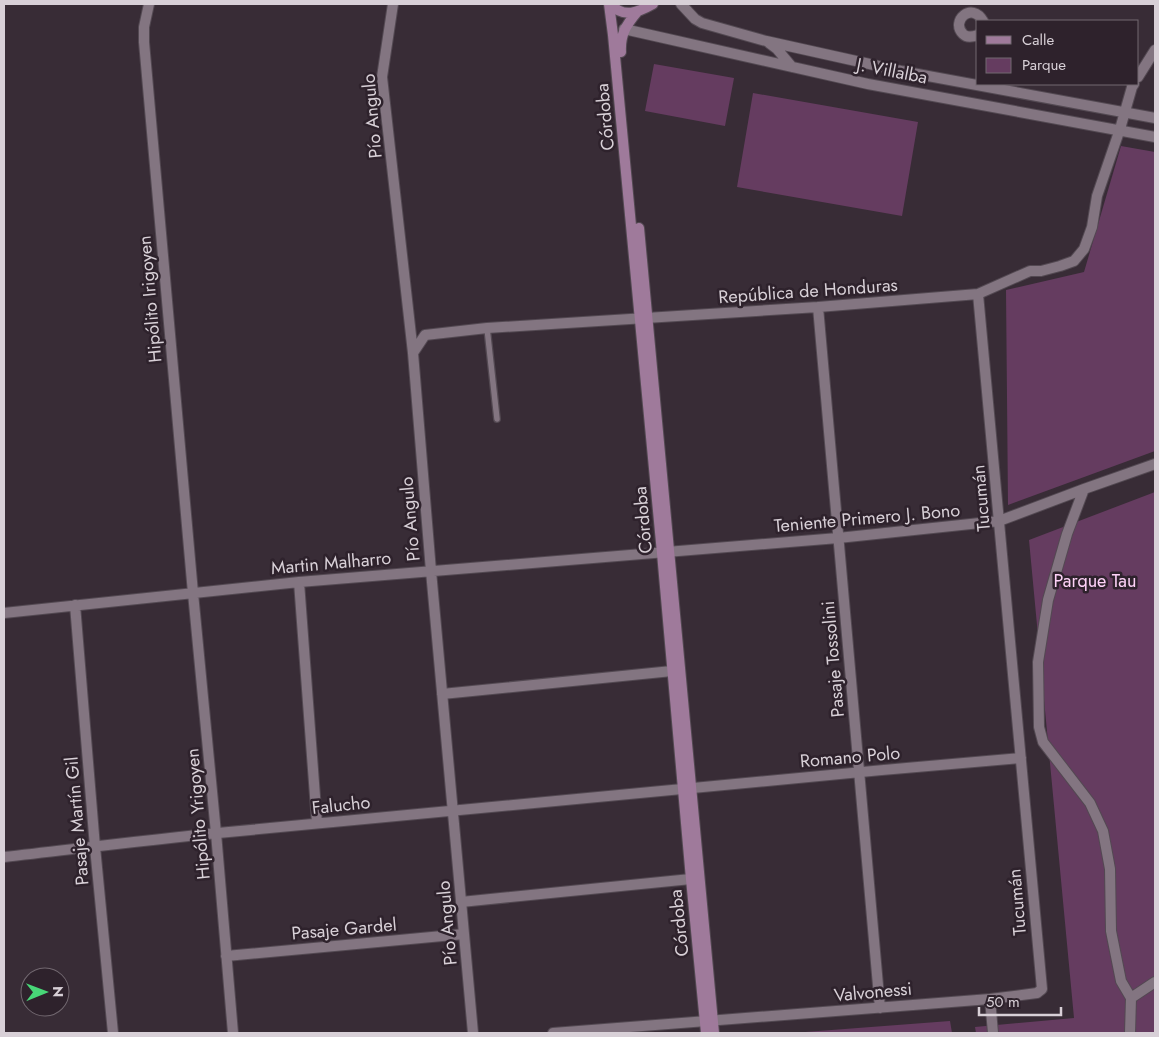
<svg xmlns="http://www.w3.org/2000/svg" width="1159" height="1037" font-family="Jost,sans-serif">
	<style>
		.green { fill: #653c60 }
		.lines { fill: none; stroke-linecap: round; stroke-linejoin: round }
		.lane-casing { stroke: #534952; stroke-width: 8 }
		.street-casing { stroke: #534952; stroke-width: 12 }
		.secondary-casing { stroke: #534952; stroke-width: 12 }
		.lane { stroke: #837581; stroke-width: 5.5 }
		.street { stroke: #837581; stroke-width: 10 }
		.secondary { stroke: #9f7a9b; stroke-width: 10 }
		.labels { text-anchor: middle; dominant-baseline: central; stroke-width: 5; stroke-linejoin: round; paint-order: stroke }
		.street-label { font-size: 18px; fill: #d8d0d7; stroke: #2e222c }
		.park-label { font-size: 18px; fill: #fed2f8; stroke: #2e222c }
	</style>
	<rect width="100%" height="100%" fill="#382c36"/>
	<path class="green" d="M 654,64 L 734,78 L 725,126 L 645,111 Z
		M 753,93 L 918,122 L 902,216 L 737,187 Z
		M 1121,146 L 1155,152 L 1155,451 L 1008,505 L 1006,290 L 1084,272 Z
		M 1155,492 L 1155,1033 L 976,1033 L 975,1027 L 1074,1018 L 1029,540 Z
		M 950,1021 L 952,1033 L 792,1033 Z"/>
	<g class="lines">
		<g class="lane-casing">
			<path id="lane" d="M 487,328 L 497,419"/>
		</g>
		<g class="street-casing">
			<path id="street" d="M 149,4 L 144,27 L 144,42 L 193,593 L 216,833 L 233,1033
				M 393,4 L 382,77 L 413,353 L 431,571 L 473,1033
				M 681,4 L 695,19 L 702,23 L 766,41 L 901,71 L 1155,118
				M 624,29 L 868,84 L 1155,137
				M 978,35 C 972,37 967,38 963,34 C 950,21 972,1 983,21
				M 769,43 L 777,49 L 792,67
				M 1138,77 L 1155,50
				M 818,307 L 880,1008
				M 413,353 L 425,335 L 487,328 L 818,307 L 978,294 L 1030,271 L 1041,271 L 1060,266 L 1074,261 L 1084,249 L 1092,227 L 1097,196 L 1120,129 L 1132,87 L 1134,84
				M 1084,489 L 1067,534 L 1048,600 L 1038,662 L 1039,727 L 1043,742 L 1090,803 L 1103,831 L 1110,869 L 1111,931 L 1121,981 L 1131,998 L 1155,982
				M 299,582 L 317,823
				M 75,605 L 95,847 L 113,1033
				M 4,613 L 299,582 L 838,538 L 999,521 L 1084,489 L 1155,464
				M 442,694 L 672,671
				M 4,857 C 75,849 147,840 218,833 C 485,806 753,781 1021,758
				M 461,902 L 691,879
				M 226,956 L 464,934
				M 990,999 L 993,1033
				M 553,1033 L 990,999 L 1037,993 L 1042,989 L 978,294
				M 1130,1033 L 1131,998"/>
		</g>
		<g class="secondary-casing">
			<path id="secondary" d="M 609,4 L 613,35 L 662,553 L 691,879 L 706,1033
				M 611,4 C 623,19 639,12 653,4
				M 621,52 C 620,35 626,25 637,12
				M 639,228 L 714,1033"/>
		</g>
		<use href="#lane" class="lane"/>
		<use href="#street" class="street"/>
		<use href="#secondary" class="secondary"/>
	</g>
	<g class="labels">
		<g class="street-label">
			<text transform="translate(892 71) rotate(11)">J. Villalba</text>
			<text transform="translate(372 116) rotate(-95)">Pío Angulo</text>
			<text transform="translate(605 117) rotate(-95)">Córdoba</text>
			<text transform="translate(808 291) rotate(-4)">República de Honduras</text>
			<text transform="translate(150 299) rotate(-95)">Hipólito Irigoyen</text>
			<text transform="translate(981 498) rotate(-95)">Tucumán</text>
			<text transform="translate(867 518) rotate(-5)">Teniente Primero J. Bono</text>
			<text transform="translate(410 519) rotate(-95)">Pío Angulo</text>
			<text transform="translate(643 520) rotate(-95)">Córdoba</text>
			<text transform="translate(331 563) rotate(-5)">Martin Malharro</text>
			<text transform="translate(833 659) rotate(-95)">Pasaje Tossolini</text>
			<text transform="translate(850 757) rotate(-5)">Romano Polo</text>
			<text transform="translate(341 805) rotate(-6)">Falucho</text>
			<text transform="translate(198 814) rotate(-95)">Hipólito Yrigoyen</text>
			<text transform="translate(77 821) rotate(-95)">Pasaje Martín Gil</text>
			<text transform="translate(1017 902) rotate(-95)">Tucumán</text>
			<text transform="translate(447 923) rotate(-95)">Pío Angulo</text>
			<text transform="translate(679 923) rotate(-96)">Córdoba</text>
			<text transform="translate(344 929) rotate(-5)">Pasaje Gardel</text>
			<text transform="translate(873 992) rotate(-5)">Valvonessi</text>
		</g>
		<g class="park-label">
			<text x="1095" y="581">Parque Tau</text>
		</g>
	</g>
	<rect width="1159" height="1037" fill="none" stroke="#d8d0d7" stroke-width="10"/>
	<rect x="976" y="20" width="162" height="65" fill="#2e222c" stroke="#726870"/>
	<rect x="986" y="36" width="25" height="8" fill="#9f7a9b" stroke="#726870"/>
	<text x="1022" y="45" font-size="15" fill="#d8d0d7">Calle</text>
	<rect x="986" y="58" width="25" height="15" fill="#653c60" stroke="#726870"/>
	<text x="1022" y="70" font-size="15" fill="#d8d0d7">Parque</text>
	<g transform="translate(45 992) rotate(89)"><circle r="24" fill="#2e222c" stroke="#726870"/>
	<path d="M0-4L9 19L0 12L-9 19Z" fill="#48d778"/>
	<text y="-8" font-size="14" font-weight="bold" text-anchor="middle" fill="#d8d0d7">N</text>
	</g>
	<path d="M979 1007v8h82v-8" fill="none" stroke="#d8d0d7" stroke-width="2.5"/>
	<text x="986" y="1007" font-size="15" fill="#d8d0d7" stroke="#2e222c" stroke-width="4" paint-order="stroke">50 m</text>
</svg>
